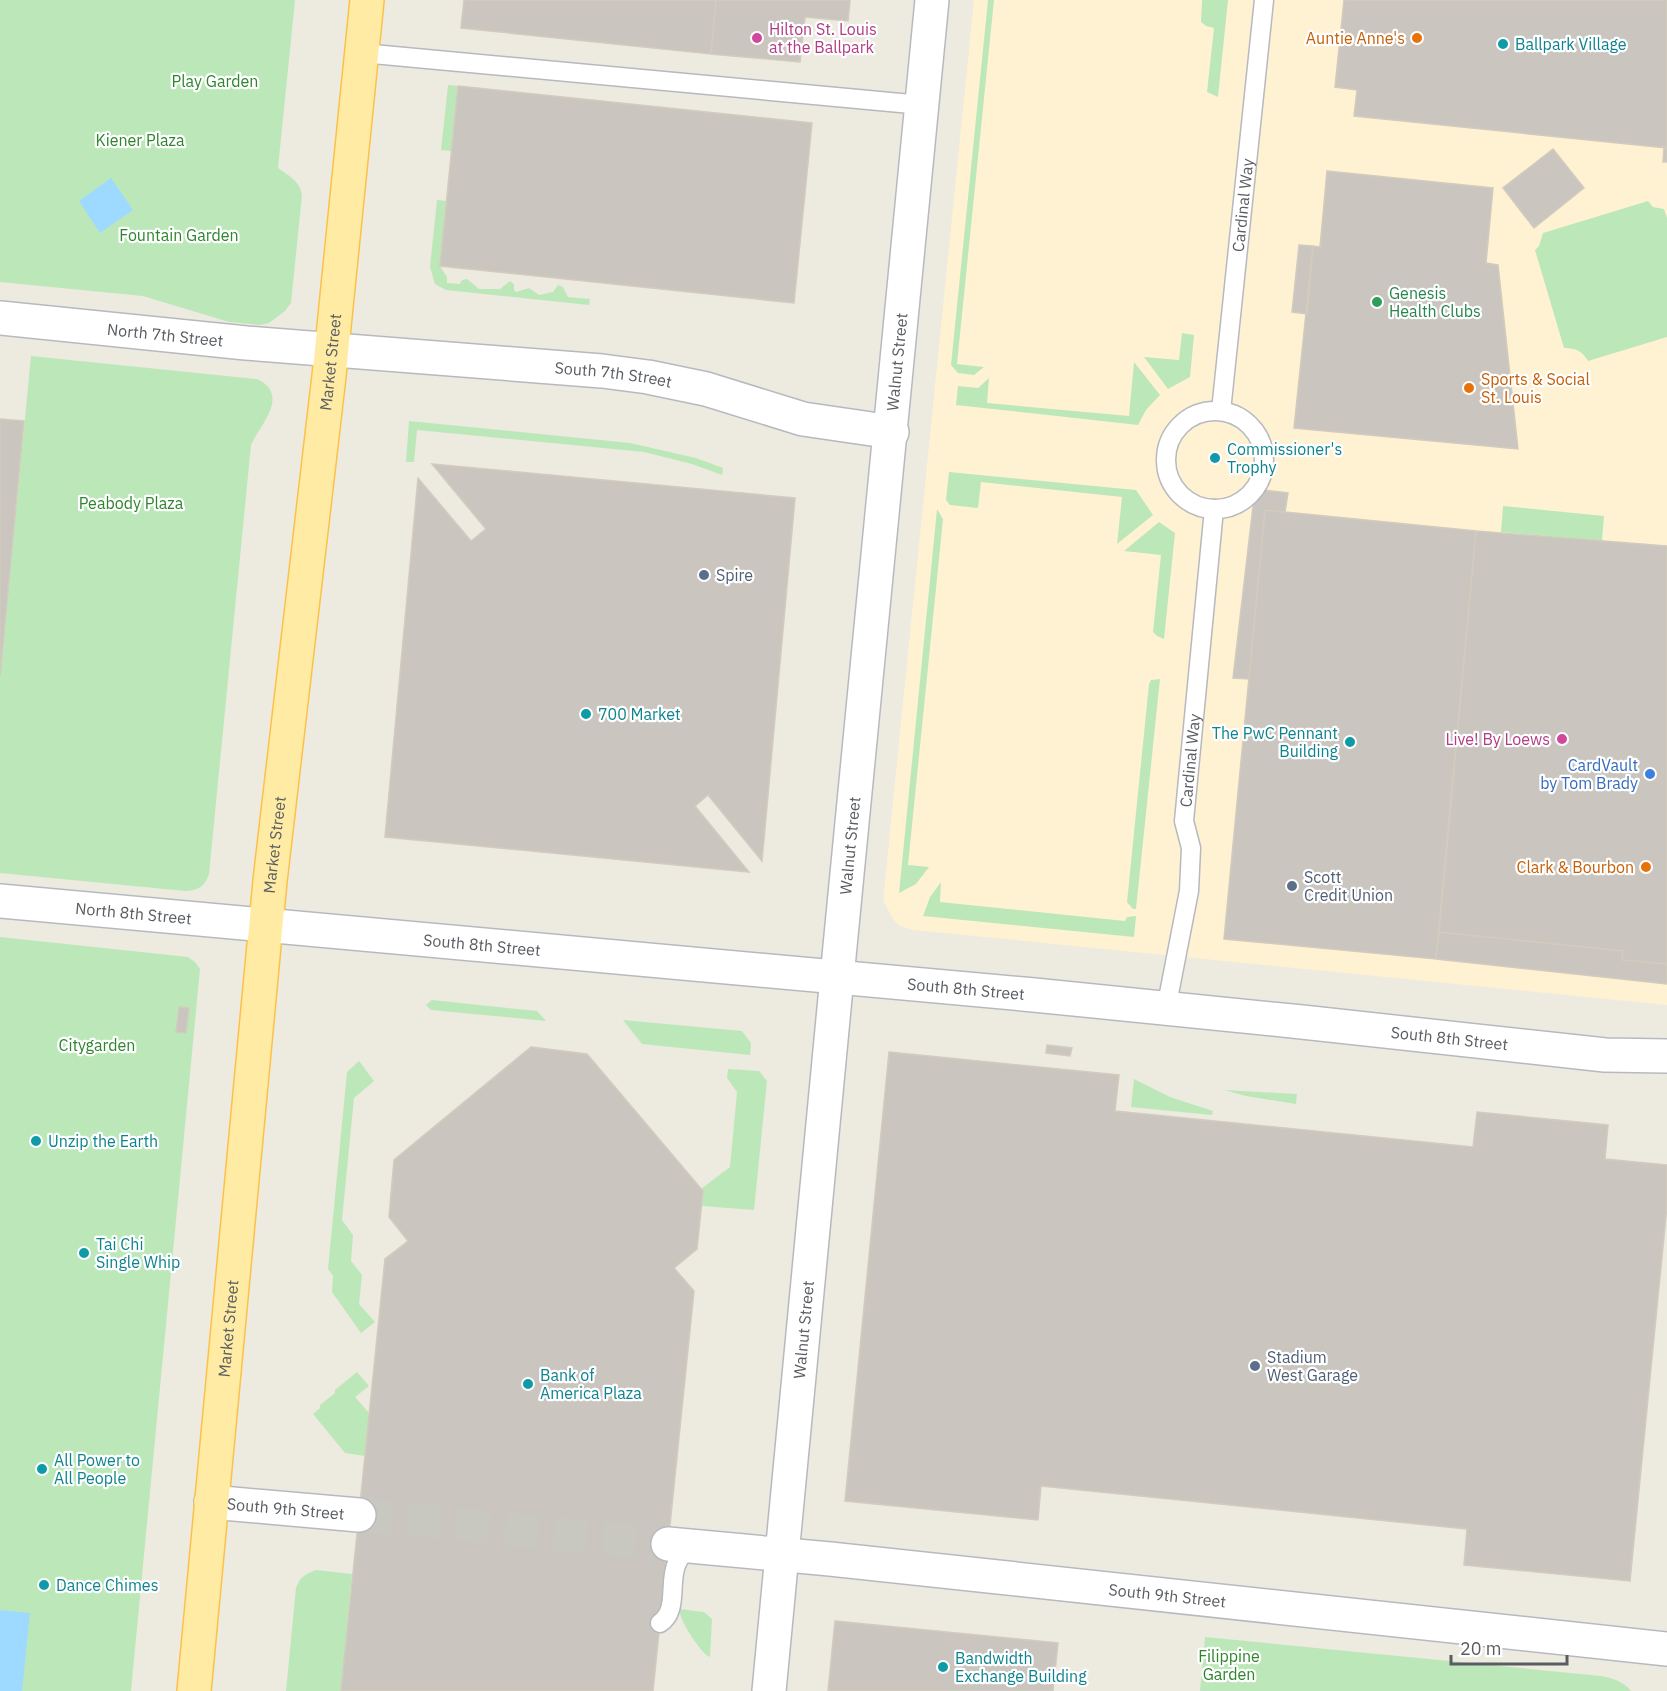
<svg xmlns="http://www.w3.org/2000/svg" width="1667" height="1691" font-family="'IBM Plex Sans',sans-serif">
	<style>
		.commercial { fill: #fff2d3 }
		.green { fill: #bce8b9 }
		.water { fill: #9edaff }
		.building { fill: #cac6bf; stroke: #d2cbbe; stroke-width: 1.5 }
		.lines { fill: none; stroke-linecap: round; stroke-linejoin: round }
		.secondary-tunnel { stroke: #c8c7c0; stroke-width: 33; stroke-dasharray: 33 16; stroke-linecap: butt }
		.lane-casing { stroke: #b6b9be; stroke-width: 21 }
		.street-casing { stroke: #b6b9be; stroke-width: 36 }
		.secondary-casing { stroke: #b6bac0; stroke-width: 36 }
		.primary-casing { stroke: #fdc149; stroke-width: 36 }
		.lane { stroke: #fff; stroke-width: 18 }
		.street { stroke: #fff; stroke-width: 33 }
		.secondary { stroke: #fff; stroke-width: 33 }
		.primary { stroke: #ffeba3; stroke-width: 33 }
		.hotel-dot { fill: #d1479c; stroke: #fff; stroke-width: 2 }
		.food-dot { fill: #e8710a; stroke: #fff; stroke-width: 2 }
		.culture-dot { fill: #0f9aa8; stroke: #fff; stroke-width: 2 }
		.leisure-dot { fill: #2e9e5b; stroke: #fff; stroke-width: 2 }
		.service-dot { fill: #5c6f8a; stroke: #fff; stroke-width: 2 }
		.shop-dot { fill: #3f7fe0; stroke: #fff; stroke-width: 2 }
		.labels { text-anchor: middle; dominant-baseline: central; stroke-width: 4.5; stroke-linejoin: round; paint-order: stroke }
		.hotel-label { font-size: 16px; fill: #b23c85; stroke: #fff; text-anchor: start }
		.food-label { font-size: 16px; fill: #c56008; stroke: #fff; text-anchor: end }
		.culture-label { font-size: 16px; fill: #0d838f; stroke: #fff; text-anchor: start }
		.park-label { font-size: 16px; fill: #2e852e; stroke: #fff }
		.street-label { font-size: 16px; fill: #595d62; stroke: #fff }
		.leisure-label { font-size: 16px; fill: #27864d; stroke: #fff; text-anchor: start }
		.service-label { font-size: 16px; fill: #4e5e75; stroke: #fff; text-anchor: start }
		.shop-label { font-size: 16px; fill: #366cbe; stroke: #fff; text-anchor: end }
	</style>
	<rect width="100%" height="100%" fill="#edeae0"/>
	<path class="commercial" d="M 974,0 L 1667,0 L 1667,1005 L 914,930 L 900,926 L 893,919 L 884,902 L 884,891 Z"/>
	<path class="green" d="M 0,0 L 295,0 L 278,168 C 289,176 300,181 302,195 L 291,303 L 285,311 L 269,323 L 260,325 L 229,322 L 143,296 L 0,282 Z
		M 988,0 L 994,0 L 957,364 L 984,367 L 974,375 L 958,373 L 951,365 Z
		M 1202,0 L 1228,0 L 1218,97 L 1207,92 L 1214,28 L 1206,26 L 1201,22 Z
		M 448,85 L 458,86 L 451,151 L 441,150 Z
		M 437,200 L 446,201 L 440,266 L 447,277 L 447,283 L 460,284 L 462,280 L 467,279 L 479,289 L 500,289 L 510,281 L 514,284 L 514,290 L 516,292 L 529,288 L 539,295 L 553,292 L 558,285 L 563,287 L 568,297 L 590,299 L 589,305 L 446,290 L 435,284 L 430,267 Z
		M 1648,201 L 1653,207 L 1664,209 L 1667,218 L 1667,337 L 1588,361 C 1582,351 1576,348 1564,348 L 1535,250 L 1539,246 L 1543,233 Z
		M 1182,333 L 1194,335 L 1190,377 L 1168,389 L 1144,357 L 1179,360 Z
		M 31,356 L 257,379 C 291,395 260,425 251,445 L 209,874 C 205,886 198,891 185,891 L 0,873 L 0,676 Z
		M 1134,362 L 1160,395 L 1146,410 L 1138,425 L 956,405 L 958,386 L 978,388 L 989,378 L 987,403 L 1129,416 Z
		M 409,421 L 630,443 L 696,458 L 723,468 L 722,475 L 692,464 L 644,452 L 417,430 L 414,462 L 406,462 Z
		M 949,472 L 1136,490 L 1153,515 L 1117,544 L 1122,497 L 981,482 L 978,508 L 950,505 L 946,500 Z
		M 1503,506 L 1604,516 L 1602,541 L 1501,532 Z
		M 937,509 L 943,519 L 908,865 L 929,867 L 916,884 L 899,893 Z
		M 1159,522 L 1175,533 L 1164,639 L 1157,636 L 1153,632 L 1161,555 L 1124,551 Z
		M 1160,679 L 1136,909 L 1133,909 L 1127,902 L 1149,684 L 1151,680 Z
		M 941,882 L 940,902 L 1125,921 L 1127,917 L 1136,916 L 1134,937 L 923,916 L 930,897 Z
		M 0,937 L 188,957 L 195,962 L 200,969 L 131,1691 L 0,1691 Z
		M 432,1000 L 537,1011 L 546,1021 L 431,1010 L 426,1005 Z
		M 623,1020 L 742,1031 L 751,1043 L 750,1055 L 642,1044 Z
		M 359,1061 L 374,1081 L 354,1098 L 342,1220 L 353,1235 L 351,1261 L 362,1275 L 359,1304 L 375,1322 L 361,1333 L 332,1292 L 333,1276 L 328,1269 L 347,1072 Z
		M 728,1069 L 759,1071 L 767,1081 L 754,1210 L 702,1206 L 703,1192 L 701,1189 L 730,1167 L 737,1092 L 727,1078 Z
		M 1134,1079 L 1170,1097 L 1213,1111 L 1212,1115 L 1131,1107 Z
		M 1224,1090 L 1297,1094 L 1296,1104 L 1246,1096 Z
		M 357,1372 L 369,1386 L 355,1397 L 369,1413 L 365,1456 L 345,1453 L 313,1414 L 320,1408 L 320,1405 L 335,1393 L 335,1390 Z
		M 316,1570 L 352,1574 L 341,1691 L 286,1691 L 296,1588 C 300,1577 305,1574 316,1570 Z
		M 679,1609 L 704,1612 L 712,1619 L 710,1657 C 700,1653 679,1619 679,1609 Z
		M 1205,1637 L 1601,1676 C 1612,1678 1623,1681 1631,1691 L 1200,1691 Z"/>
	<path class="water" d="M 111,178 L 133,210 L 100,233 L 79,201 Z
		M 0,1610 L 30,1613 L 22,1691 L 0,1691 Z"/>
	<path class="building" d="M 464,0 L 716,0 L 711,54 L 461,28 Z
		M 716,0 L 850,0 L 848,21 L 805,17 L 800,62 L 711,54 Z
		M 1344,0 L 1667,0 L 1667,148 L 1354,116 L 1357,90 L 1335,87 Z
		M 458,86 L 812,123 L 794,303 L 440,266 Z
		M 1664,147 L 1667,148 L 1667,162 L 1663,162 Z
		M 1553,149 L 1584,188 L 1534,228 L 1503,188 Z
		M 1327,171 L 1493,188 L 1486,263 L 1498,265 L 1518,449 L 1294,428 L 1313,246 L 1320,247 Z
		M 1299,245 L 1313,246 L 1307,314 L 1292,312 Z
		M 0,419 L 24,421 L 0,676 Z
		M 432,464 L 795,498 L 762,861 L 708,795 L 695,806 L 749,872 L 385,837 L 418,478 L 471,541 L 486,529 Z
		M 1255,489 L 1288,493 L 1285,512 L 1265,510 L 1249,679 L 1233,678 Z
		M 1265,510 L 1476,531 L 1436,959 L 1224,939 Z
		M 1476,531 L 1667,546 L 1667,964 L 1622,960 L 1623,951 L 1439,932 Z
		M 1439,932 L 1623,951 L 1622,960 L 1667,964 L 1667,984 L 1436,959 Z
		M 179,1007 L 189,1008 L 186,1033 L 176,1032 Z
		M 1047,1045 L 1072,1048 L 1070,1056 L 1046,1053 Z
		M 531,1047 L 587,1054 L 703,1191 L 697,1249 L 674,1268 L 694,1291 L 653,1691 L 341,1691 L 385,1259 L 408,1241 L 389,1217 L 394,1160 Z
		M 889,1052 L 1119,1075 L 1115,1111 L 1473,1147 L 1477,1112 L 1608,1125 L 1605,1159 L 1667,1165 L 1667,1206 L 1630,1581 L 1464,1565 L 1467,1529 L 1368,1519 L 1041,1486 L 1038,1520 L 845,1501 Z
		M 835,1621 L 1058,1643 L 1053,1691 L 828,1691 Z"/>
	<g class="lines">
		<path class="secondary-tunnel" d="M 359,1515 L 668,1544"/>
		<g class="lane-casing">
			<g id="lane">
				<path d="M 362,53 L 922,105"/>
				<path id="s1" d="M 1221,411 L 1264,0"/>
				<circle cx="1215" cy="460" r="49"/>
				<path id="s2" d="M 1166,1009 L 1189,891 L 1191,848 L 1184,821 L 1214,509"/>
				<path d="M 660,1623 C 679,1611 668,1581 677,1563 C 680,1555 687,1550 694,1546"/>
			</g>
		</g>
		<g class="street-casing">
			<g id="street">
				<path id="s3" d="M 0,318 L 246,343 L 602,371 L 648,377 L 706,389 L 803,419 L 892,432"/>
				<path id="s4" d="M 769,1691 L 837,977"/>
			</g>
		</g>
		<g class="secondary-casing">
			<g id="secondary">
				<path id="s5" d="M 0,901 L 1034,995 L 1302,1022 L 1605,1055 L 1667,1056"/>
				<path id="s6" d="M 837,977 L 932,0"/>
				<path id="s7" d="M 211,1502 L 359,1515"/>
				<path id="s8" d="M 668,1544 L 830,1559 L 1667,1649"/>
			</g>
		</g>
		<g class="primary-casing">
			<g id="primary">
				<path id="s9" d="M 194,1691 L 270,881 L 329,376 L 367,0"/>
			</g>
		</g>
		<use href="#lane" class="lane"/>
		<use href="#street" class="street"/>
		<use href="#secondary" class="secondary"/>
		<use href="#primary" class="primary"/>
	</g>
	<g class="hotel-dot">
		<circle cx="757" cy="38" r="6"/>
		<circle cx="1562" cy="739" r="6"/>
	</g>
	<g class="food-dot">
		<circle cx="1417" cy="38" r="6"/>
		<circle cx="1469" cy="388" r="6"/>
		<circle cx="1646" cy="867" r="6"/>
	</g>
	<g class="culture-dot">
		<circle cx="1503" cy="44" r="6"/>
		<circle cx="1215" cy="458" r="6"/>
		<circle cx="586" cy="714" r="6"/>
		<circle cx="1350" cy="742" r="6"/>
		<circle cx="36" cy="1141" r="6"/>
		<circle cx="84" cy="1253" r="6"/>
		<circle cx="528" cy="1384" r="6"/>
		<circle cx="42" cy="1469" r="6"/>
		<circle cx="44" cy="1585" r="6"/>
		<circle cx="943" cy="1667" r="6"/>
	</g>
	<circle class="leisure-dot" cx="1377" cy="302" r="6"/>
	<g class="service-dot">
		<circle cx="704" cy="575" r="6"/>
		<circle cx="1292" cy="886" r="6"/>
		<circle cx="1255" cy="1366" r="6"/>
	</g>
	<circle class="shop-dot" cx="1650" cy="774" r="6"/>
	<g class="labels">
		<g class="hotel-label">
			<text x="769" y="29">Hilton St. Louis<tspan x="769" dy="18">at the Ballpark</tspan></text>
			<text x="1550" y="739" text-anchor="end">Live! By Loews</text>
		</g>
		<g class="food-label">
			<text x="1405" y="38">Auntie Anne's</text>
			<text x="1481" y="379" text-anchor="start">Sports &amp; Social<tspan x="1481" dy="18">St. Louis</tspan></text>
			<text x="1634" y="867">Clark &amp; Bourbon</text>
		</g>
		<g class="culture-label">
			<text x="1515" y="44">Ballpark Village</text>
			<text x="1227" y="449">Commissioner's<tspan x="1227" dy="18">Trophy</tspan></text>
			<text x="598" y="714">700 Market</text>
			<text x="1338" y="733" text-anchor="end">The PwC Pennant<tspan x="1338" dy="18">Building</tspan></text>
			<text x="48" y="1141">Unzip the Earth</text>
			<text x="96" y="1244">Tai Chi<tspan x="96" dy="18">Single Whip</tspan></text>
			<text x="540" y="1375">Bank of<tspan x="540" dy="18">America Plaza</tspan></text>
			<text x="54" y="1460">All Power to<tspan x="54" dy="18">All People</tspan></text>
			<text x="56" y="1585">Dance Chimes</text>
			<text x="955" y="1658">Bandwidth<tspan x="955" dy="18">Exchange Building</tspan></text>
		</g>
		<g class="park-label">
			<text x="215" y="81">Play Garden</text>
			<text x="140" y="140">Kiener Plaza</text>
			<text x="179" y="235">Fountain Garden</text>
			<text x="131" y="503">Peabody Plaza</text>
			<text x="97" y="1045">Citygarden</text>
			<text x="1229" y="1656">Filippine<tspan x="1229" dy="18">Garden</tspan></text>
		</g>
		<g class="street-label">
			<text stroke="none"><textPath href="#s1" startOffset="207">Cardinal Way</textPath></text>
			<text stroke="none"><textPath href="#s3" startOffset="166">North 7th Street</textPath></text>
			<text stroke="none"><textPath href="#s9" startOffset="1336">Market Street</textPath></text>
			<text stroke="none"><textPath href="#s6" startOffset="618">Walnut Street</textPath></text>
			<text stroke="none"><textPath href="#s3" startOffset="616">South 7th Street</textPath></text>
			<text stroke="none"><textPath href="#s2" startOffset="252">Cardinal Way</textPath></text>
			<text stroke="none"><textPath href="#s9" startOffset="850">Market Street</textPath></text>
			<text stroke="none"><textPath href="#s6" startOffset="132">Walnut Street</textPath></text>
			<text stroke="none"><textPath href="#s5" startOffset="134">North 8th Street</textPath></text>
			<text stroke="none"><textPath href="#s5" startOffset="484">South 8th Street</textPath></text>
			<text stroke="none"><textPath href="#s5" startOffset="970">South 8th Street</textPath></text>
			<text stroke="none"><textPath href="#s5" startOffset="1456">South 8th Street</textPath></text>
			<text stroke="none"><textPath href="#s9" startOffset="364">Market Street</textPath></text>
			<text stroke="none"><textPath href="#s4" startOffset="363">Walnut Street</textPath></text>
			<text stroke="none"><textPath href="#s7" startOffset="75">South 9th Street</textPath></text>
			<text stroke="none"><textPath href="#s8" startOffset="502">South 9th Street</textPath></text>
		</g>
		<g class="leisure-label">
			<text x="1389" y="293">Genesis<tspan x="1389" dy="18">Health Clubs</tspan></text>
		</g>
		<g class="service-label">
			<text x="716" y="575">Spire</text>
			<text x="1304" y="877">Scott<tspan x="1304" dy="18">Credit Union</tspan></text>
			<text x="1267" y="1357">Stadium<tspan x="1267" dy="18">West Garage</tspan></text>
		</g>
		<g class="shop-label">
			<text x="1638" y="765">CardVault<tspan x="1638" dy="18">by Tom Brady</tspan></text>
		</g>
	</g>
	<path d="M1451 1655v9h116v-9" fill="none" stroke="#595d62" stroke-width="3"/>
	<text x="1460" y="1655" font-size="18" fill="#595d62" stroke="#ffffff" stroke-width="4.5" paint-order="stroke">20 m</text>
</svg>
